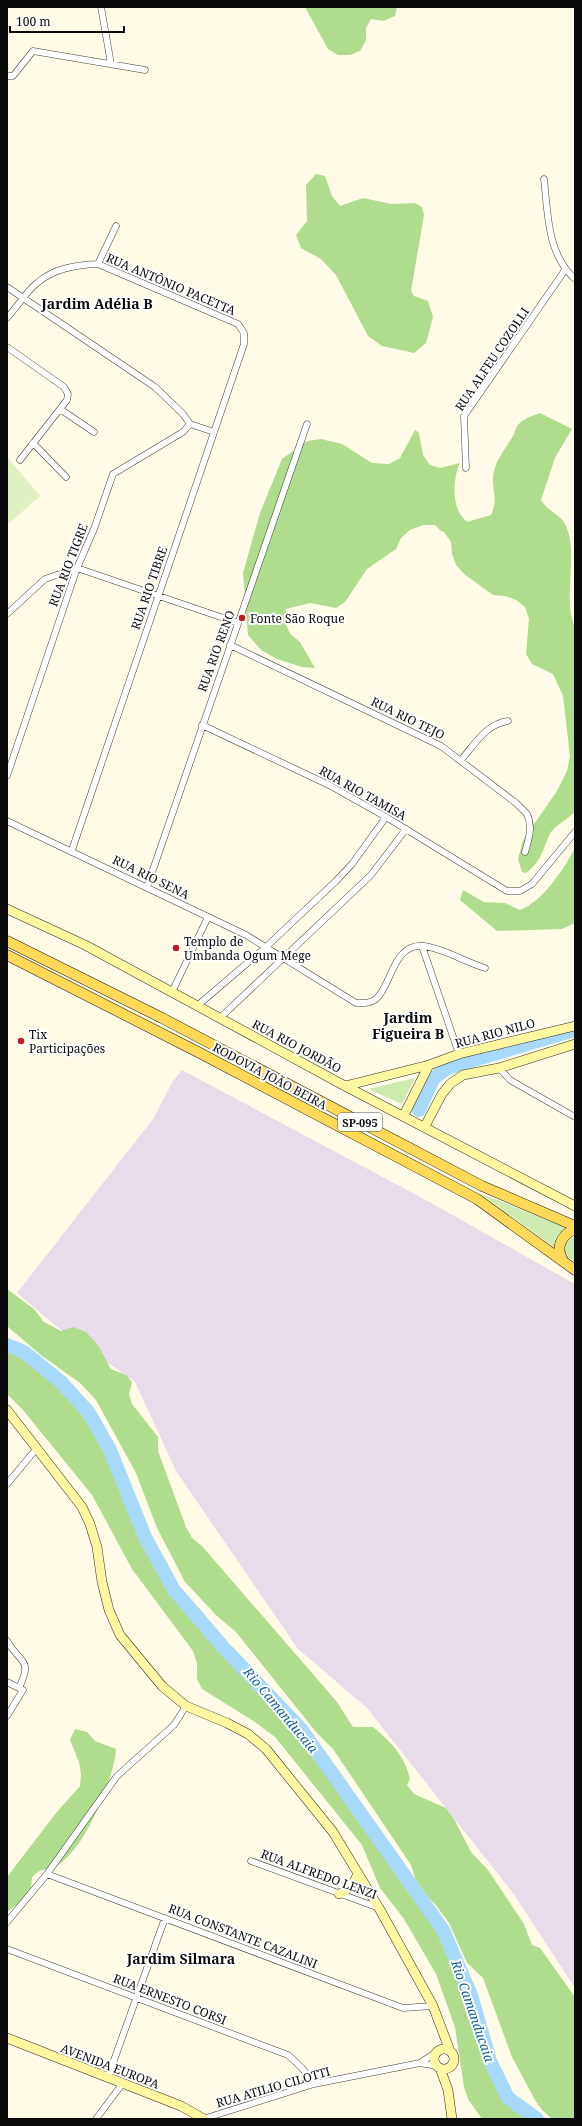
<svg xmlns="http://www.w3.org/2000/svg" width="582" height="2126" font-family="'Noto Serif',serif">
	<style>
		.industrial { fill: #e9dcea }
		.green { fill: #cdebae }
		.forest { fill: #b0dd8d }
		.pitch { fill: #e0f2c1 }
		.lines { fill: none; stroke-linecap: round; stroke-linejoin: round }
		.river { stroke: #a7dafa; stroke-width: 14 }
		.street-casing { stroke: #3d3d3d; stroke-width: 7 }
		.secondary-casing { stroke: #2c2c2c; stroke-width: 10 }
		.primary-casing { stroke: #1b1b1b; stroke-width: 11 }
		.street { stroke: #fff; stroke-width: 6 }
		.secondary { stroke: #fff6a2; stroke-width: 9 }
		.primary { stroke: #ffd957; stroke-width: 10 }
		.poi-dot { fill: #c21a1f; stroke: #fff; stroke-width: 1.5 }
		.labels { text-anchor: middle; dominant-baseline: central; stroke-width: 4; stroke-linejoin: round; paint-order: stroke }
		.shield { fill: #fff; stroke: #545454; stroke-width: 1 }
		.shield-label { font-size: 11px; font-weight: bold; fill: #0a0a0a }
		.street-label { font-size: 12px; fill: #0a0a0a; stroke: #fff }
		.poi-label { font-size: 12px; fill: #0a0a0a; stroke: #fff; text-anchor: start }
		.water-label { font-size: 13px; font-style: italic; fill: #0c5fa2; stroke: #fff }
		.quarter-label { font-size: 14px; font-weight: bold; fill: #0a0a0a; stroke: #fff }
	</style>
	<rect width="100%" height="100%" fill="#fffbe7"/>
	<path class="industrial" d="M 182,1070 L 424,1199 L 575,1284 L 575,1988 L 513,1893 L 367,1708 L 298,1649 L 176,1471 L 135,1382 L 56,1326 L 17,1293 L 153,1119 L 173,1081 Z"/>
	<path class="green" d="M 415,1078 L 402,1104 L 368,1089 Z
		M 480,1193 L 566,1228 C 558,1233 554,1237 554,1247 Z
		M 575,1236 L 575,1261 C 566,1258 563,1250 567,1241 Z"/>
	<path class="forest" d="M 305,7 L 397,7 L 395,16 L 383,21 L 371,19 L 366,28 L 366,40 L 360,51 L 350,55 L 338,55 L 328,49 Z
		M 316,174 L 325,176 L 332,196 L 340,206 L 363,198 L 392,204 L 415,203 L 422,207 L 424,215 L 411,291 L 414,296 L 428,301 L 433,317 L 426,343 L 414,353 L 382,346 L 368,336 L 336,275 L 321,259 L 301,248 L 296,235 L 307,221 L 306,185 Z
		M 540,413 L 572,429 L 555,458 L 541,500 C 548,512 561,514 566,526 C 579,557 562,599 575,627 L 575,811 C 569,819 557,824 551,832 C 542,849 544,859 526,873 L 522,872 L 518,859 L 523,840 L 557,791 L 567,771 L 570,756 L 563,696 L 553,674 L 532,664 L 526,654 L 529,619 L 525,607 L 516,600 L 505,596 L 493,595 L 464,574 L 456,565 L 452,554 L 451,542 L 444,532 L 441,531 L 435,525 L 423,525 L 410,530 L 401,538 L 396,549 L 367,569 L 345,602 L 336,608 L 310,603 L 286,609 L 285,621 L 290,634 L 300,642 L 315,668 L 302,667 L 277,659 L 261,650 L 248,635 L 243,573 L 260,513 L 282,459 L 307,441 L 321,439 L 342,444 L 372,463 L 389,464 L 400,458 L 415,430 L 419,433 L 423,455 L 430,465 L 440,468 L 460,463 C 454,475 452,499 459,512 C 461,516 464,519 467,522 L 491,515 C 498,499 493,494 493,479 C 493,463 505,449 513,436 C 515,433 515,428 518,425 C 524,418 532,416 540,413 Z
		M 575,848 L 575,923 L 562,929 L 497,931 L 460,900 L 463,890 L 484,902 L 505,903 L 520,910 C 542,902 564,869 575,848 Z
		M 7,1289 L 34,1309 L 44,1322 L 61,1331 L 73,1327 L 86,1332 L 98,1345 L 111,1369 L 126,1375 L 132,1382 L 129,1394 L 132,1404 L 158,1437 L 158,1451 L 186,1527 L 192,1538 L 202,1546 L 337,1702 L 353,1727 L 373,1727 C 391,1742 405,1756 410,1779 L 407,1785 L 414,1794 L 446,1808 L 454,1819 L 471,1852 L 488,1870 L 524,1924 L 532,1945 L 540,1948 L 575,1997 L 575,2119 L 551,2118 L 542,2110 L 535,2100 L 512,2057 L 483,1978 L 467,1963 L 449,1923 L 435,1904 L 418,1888 L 411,1865 L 333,1749 L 316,1732 L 236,1632 L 217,1616 L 185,1582 L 157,1528 L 136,1473 L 96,1400 L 80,1383 L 42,1356 L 7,1326 Z
		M 7,1343 L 50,1372 L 93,1416 L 124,1479 L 145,1534 L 167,1563 L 183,1594 L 201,1610 L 241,1668 L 276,1699 L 291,1717 L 308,1734 L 322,1753 L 331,1774 L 352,1802 L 370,1835 L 439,1928 L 460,1976 L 468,2007 L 485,2052 L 507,2096 L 526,2119 L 482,2119 L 468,2099 L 464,2087 L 455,2027 L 436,1974 L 404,1919 L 380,1888 L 362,1845 L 275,1737 L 255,1722 L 202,1689 L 197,1679 L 197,1664 L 193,1651 L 132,1569 L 92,1495 L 23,1410 L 7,1394 Z
		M 75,1729 L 87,1732 L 95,1741 L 116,1749 C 115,1775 89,1836 70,1854 C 66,1859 59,1865 54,1868 C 50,1870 46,1869 42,1870 C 38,1871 35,1875 32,1877 L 30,1901 L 18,1904 L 7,1912 L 7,1877 L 56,1813 L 80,1786 L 81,1774 L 79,1762 L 70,1740 Z"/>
	<path class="pitch" d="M 7,457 L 40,496 L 7,525 Z"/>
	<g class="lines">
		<path class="river" d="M 419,1110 L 433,1079 L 447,1068 L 571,1031
			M 7,1345 L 24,1352 L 61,1382 L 89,1413 L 110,1450 L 145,1537 L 174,1590 L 224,1648 L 301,1729 L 443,1930 L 471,1995 L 490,2061 L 508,2098 L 537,2119"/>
		<g class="street-casing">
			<path id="street" d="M 101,7 L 111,64
				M 7,76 L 13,76 L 33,51 L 145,70
				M 544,179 C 548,214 547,254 575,279
				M 98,264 L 116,226
				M 7,287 L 155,387 L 183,414 L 190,424
				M 7,318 C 17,307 26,292 37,283 C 54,268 77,265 98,264 L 238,324 L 244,333 L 244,344 L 72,850
				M 7,347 L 64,387 L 68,394 L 67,400 L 20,460
				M 60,409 L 94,432
				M 33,443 L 66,477
				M 466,468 L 464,416 L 565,270
				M 7,614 L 45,579 L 77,568 L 238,623
				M 230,645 L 441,746 L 516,803 L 527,814 C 533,827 529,838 525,852
				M 202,725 L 329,785 L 386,817 L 507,891 L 520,891 L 532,884 L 575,832
				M 461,760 C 475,744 486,724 508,721
				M 7,776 L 77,568 L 94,529 L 113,474 L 183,432 L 190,424 L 214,432
				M 7,821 L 246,935 L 356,1003 C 363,1003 371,1004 377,998 C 392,984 393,943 424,946 C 445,949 465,962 485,968
				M 147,887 L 307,424
				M 422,946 L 459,1054
				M 172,992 L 208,917
				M 197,1006 L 266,947 L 336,881 L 352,864 L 386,817
				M 220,1018 L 371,875 L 406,829
				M 499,1068 L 510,1080 L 575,1117
				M 7,1484 L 37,1448
				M 7,1641 C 21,1665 33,1658 19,1688
				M 7,1682 L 23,1690 L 7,1716
				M 251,1861 L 379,1908
				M 47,1874 L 403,2008 L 433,2006
				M 7,1922 L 47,1874 L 117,1776 L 174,1725 L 186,1706
				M 7,1949 L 288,2055 L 302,2068 L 314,2084
				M 420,2063 L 435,2053
				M 108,2077 L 165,1918
				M 96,2119 L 123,2083
				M 203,2119 L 314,2084 L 420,2063 L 437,2066"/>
		</g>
		<g class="secondary-casing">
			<path id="secondary" d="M 7,909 L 85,945 L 345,1086 L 575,1206
				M 345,1086 L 429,1065 L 459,1054 L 575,1026
				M 404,1115 L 429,1065
				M 425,1126 L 442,1094 L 450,1084 L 463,1075 L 499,1068 L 575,1044
				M 7,1410 L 82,1507 L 90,1524 L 97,1547 L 102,1582 L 109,1610 L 120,1635 L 162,1686 L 186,1706 L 227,1723 L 248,1734 L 266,1749 L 333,1832 L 379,1908 L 433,2006 L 450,2051
				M 339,1894 C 350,1889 354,1884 358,1873
				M 7,2038 L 181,2106 L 204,2119
				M434 2059a10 10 0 1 1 20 0a10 10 0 1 1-20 0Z
				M 440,2068 L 448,2090 L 452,2119"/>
		</g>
		<g class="primary-casing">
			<path id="primary" d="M 7,941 L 162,1018 L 482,1186 L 575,1226
				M 7,955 L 196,1051 L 477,1199 L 575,1270
				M 564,1262 C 555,1249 560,1235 575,1229"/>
		</g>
		<use href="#street" class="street"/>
		<use href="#secondary" class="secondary"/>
		<use href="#primary" class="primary"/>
	</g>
	<g class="poi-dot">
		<circle cx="242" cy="618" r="4"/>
		<circle cx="176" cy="948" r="4"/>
		<circle cx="21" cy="1041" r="4"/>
	</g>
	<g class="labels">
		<rect class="shield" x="338" y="1113" width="44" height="18" rx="3"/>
		<g class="shield-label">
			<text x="360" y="1122">SP-095</text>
		</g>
		<g class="street-label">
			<text transform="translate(171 284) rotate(23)">RUA ANTÔNIO PACETTA</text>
			<text transform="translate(492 359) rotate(-56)">RUA ALFEU COZOLLI</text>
			<text transform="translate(68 565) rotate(-69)">RUA RIO TIGRE</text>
			<text transform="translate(149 588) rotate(-71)">RUA RIO TIBRE</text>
			<text transform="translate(216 651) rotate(-70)">RUA RIO RENO</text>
			<text transform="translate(408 718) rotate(26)">RUA RIO TEJO</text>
			<text transform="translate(363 793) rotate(29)">RUA RIO TAMISA</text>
			<text transform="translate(151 877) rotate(26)">RUA RIO SENA</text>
			<text transform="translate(495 1033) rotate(-15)">RUA RIO NILO</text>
			<text transform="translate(297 1046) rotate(28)">RUA RIO JORDÃO</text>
			<text transform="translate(270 1076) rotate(28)">RODOVIA JOÃO BEIRA</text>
			<text transform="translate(319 1874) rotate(20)">RUA ALFREDO LENZI</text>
			<text transform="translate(243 1936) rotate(21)">RUA CONSTANTE CAZALINI</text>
			<text transform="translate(170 1999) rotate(21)">RUA ERNESTO CORSI</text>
			<text transform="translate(110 2066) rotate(21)">AVENIDA EUROPA</text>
			<text transform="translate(273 2087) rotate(-16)">RUA ATILIO CILOTTI</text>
		</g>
		<g class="poi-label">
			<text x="250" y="618">Fonte São Roque</text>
			<text x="184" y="941">Templo de<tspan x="184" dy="14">Umbanda Ogum Mege</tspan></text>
			<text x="29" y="1034">Tix<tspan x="29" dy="14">Participações</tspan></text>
		</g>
		<g class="water-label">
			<text transform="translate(281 1710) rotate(50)">Rio Camanducaia</text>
			<text transform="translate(473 2011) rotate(71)">Rio Camanducaia</text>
		</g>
		<g class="quarter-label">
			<text x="97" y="303">Jardim Adélia B</text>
			<text x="408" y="1017">Jardim<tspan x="408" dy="16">Figueira B</tspan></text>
			<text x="181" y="1958">Jardim Silmara</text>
		</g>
	</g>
	<rect width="582" height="2126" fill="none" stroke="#0a0a0a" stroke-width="16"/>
	<path d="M10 26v6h114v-6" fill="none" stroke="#0a0a0a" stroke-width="2"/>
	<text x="16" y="26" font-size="12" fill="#0a0a0a" stroke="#ffffff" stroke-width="3" paint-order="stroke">100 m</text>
</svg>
